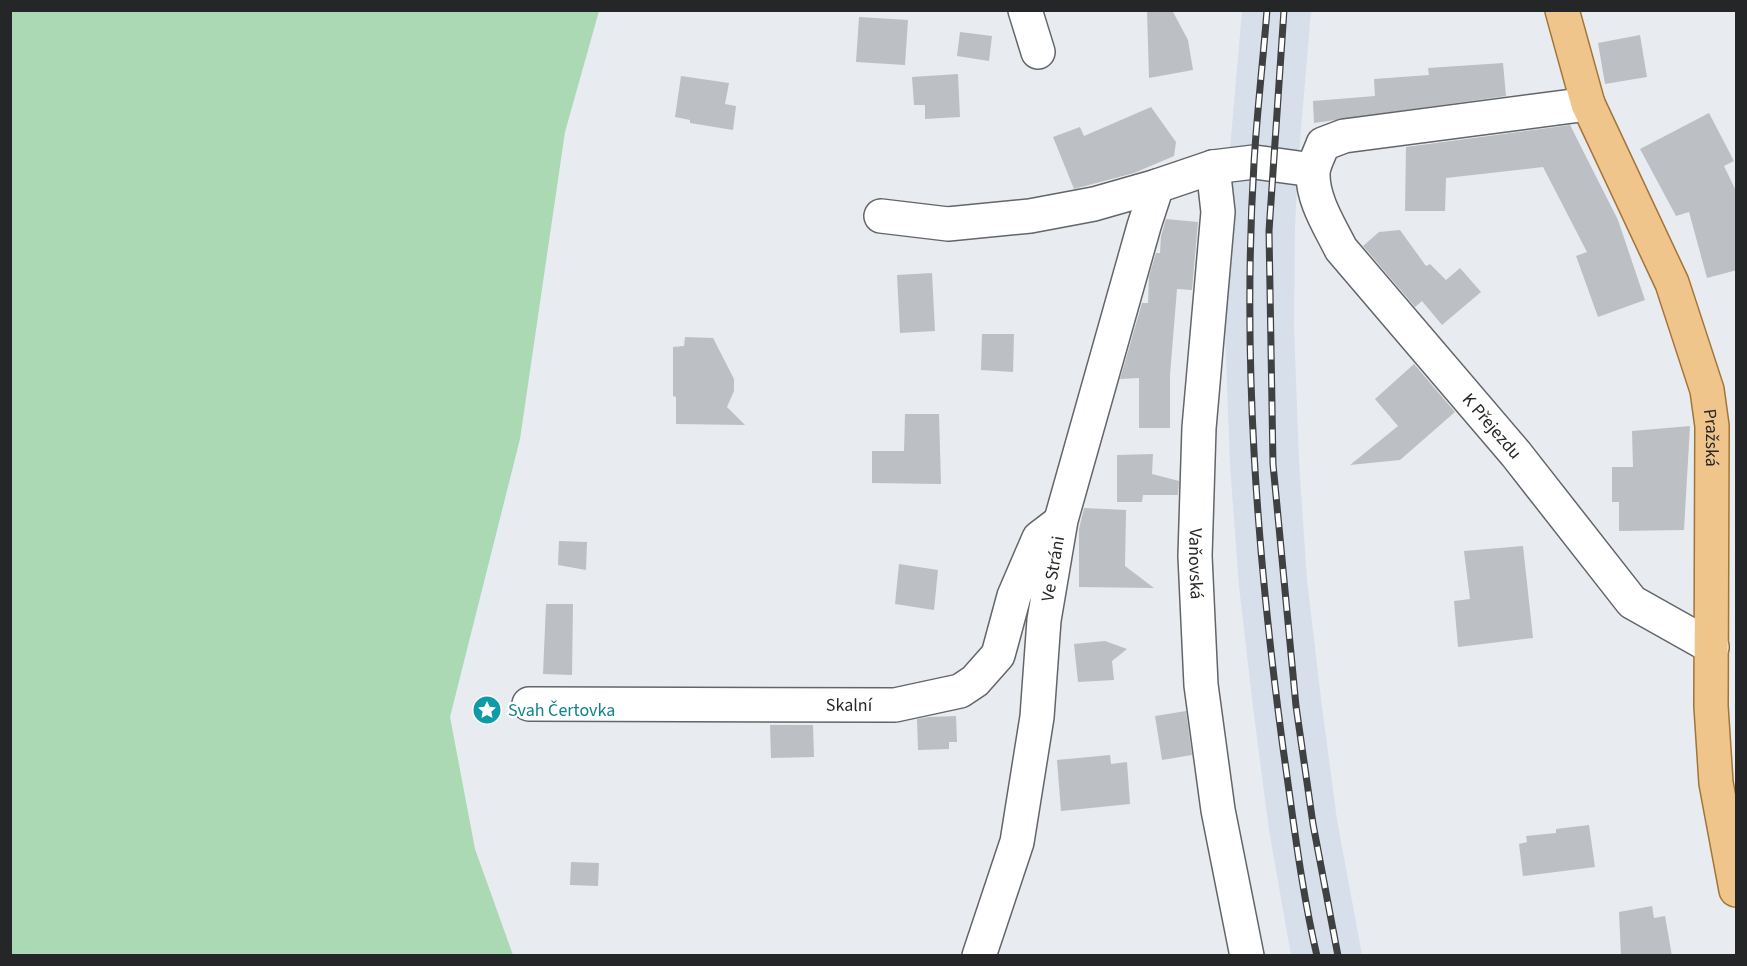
<svg xmlns="http://www.w3.org/2000/svg" width="1747" height="966" font-family="'Source Sans 3',sans-serif">
	<style>
		.built { fill: #d7dfea }
		.green { fill: #abd9b3 }
		.building { fill: #bcc0c4 }
		.lines { fill: none; stroke-linecap: round; stroke-linejoin: round }
		.minor-casing { stroke: #626569; stroke-width: 36 }
		.major-casing { stroke: #a17536; stroke-width: 36 }
		.minor { stroke: #fff; stroke-width: 33 }
		.major { stroke: #efc58b; stroke-width: 33 }
		.rail-casing { stroke: #3e4042; stroke-width: 7 }
		.rail { stroke: #fff; stroke-width: 4.5; stroke-dasharray: 14; stroke-linecap: butt }
		.labels { text-anchor: middle; dominant-baseline: central; stroke-width: 4.5; stroke-linejoin: round; paint-order: stroke }
		.street-label { font-size: 18px; fill: #242627; stroke: #fff }
		.culture-label { font-size: 18px; fill: #0d838f; stroke: #fff; text-anchor: start }
	</style>
	<rect width="100%" height="100%" fill="#e8ebf0"/>
	<path class="built" d="M 1242,11 L 1311,11 L 1298,165 L 1295,226 L 1294,327 L 1299,462 L 1307,580 L 1321,699 L 1337,820 L 1362,955 L 1291,955 L 1269,830 L 1253,707 L 1239,586 L 1230,465 L 1225,328 L 1229,161 Z"/>
	<path class="green" d="M 10,11 L 599,11 L 565,132 L 520,439 L 450,717 L 475,849 L 513,955 L 11,955 Z"/>
	<path class="building" d="M 1147,10 L 1172,10 L 1188,40 L 1193,70 L 1149,78 Z
		M 859,17 L 908,20 L 905,65 L 856,62 Z
		M 960,32 L 992,36 L 989,61 L 957,56 Z
		M 1640,35 L 1647,77 L 1605,84 L 1598,43 Z
		M 1503,63 L 1506,96 L 1314,123 L 1313,101 L 1375,96 L 1374,79 L 1429,75 L 1428,68 Z
		M 958,74 L 960,117 L 925,119 L 925,105 L 914,105 L 912,77 Z
		M 681,76 L 729,83 L 725,104 L 736,106 L 733,130 L 690,123 L 690,120 L 675,117 Z
		M 1151,107 L 1176,142 L 1174,156 L 1134,173 L 1074,189 L 1053,137 L 1080,127 L 1084,136 Z
		M 1709,113 L 1734,161 L 1724,166 L 1737,193 L 1737,270 L 1707,278 L 1689,212 L 1676,216 L 1640,149 Z
		M 1570,125 L 1618,220 L 1645,300 L 1598,317 L 1576,256 L 1587,252 L 1543,167 L 1446,178 L 1445,211 L 1405,211 L 1406,147 Z
		M 1166,219 L 1198,222 L 1192,290 L 1177,289 L 1170,375 L 1170,428 L 1139,428 L 1139,378 L 1120,379 L 1142,303 L 1148,303 L 1149,276 L 1156,253 L 1160,253 L 1161,236 Z
		M 1400,230 L 1426,266 L 1430,264 L 1446,280 L 1460,268 L 1481,292 L 1442,325 L 1422,301 L 1415,307 L 1363,246 L 1379,232 Z
		M 932,273 L 935,331 L 900,333 L 897,275 Z
		M 982,334 L 1014,334 L 1013,372 L 981,370 Z
		M 685,337 L 713,338 L 734,379 L 734,391 L 727,407 L 745,425 L 676,424 L 676,397 L 673,396 L 673,347 L 684,346 Z
		M 1414,364 L 1455,412 L 1400,460 L 1350,465 L 1398,426 L 1375,399 Z
		M 905,414 L 939,414 L 941,484 L 872,483 L 872,451 L 904,451 Z
		M 1690,426 L 1684,530 L 1619,531 L 1619,502 L 1612,502 L 1612,467 L 1633,467 L 1632,431 Z
		M 1153,454 L 1152,474 L 1179,481 L 1178,495 L 1143,495 L 1142,502 L 1117,502 L 1117,455 Z
		M 1084,508 L 1126,510 L 1125,566 L 1154,588 L 1079,587 L 1079,529 Z
		M 559,541 L 587,542 L 586,570 L 558,565 Z
		M 1523,546 L 1533,638 L 1458,647 L 1454,601 L 1470,599 L 1464,551 Z
		M 899,564 L 938,570 L 934,610 L 895,604 Z
		M 546,604 L 573,604 L 572,675 L 543,674 Z
		M 1105,641 L 1127,649 L 1112,661 L 1114,680 L 1078,682 L 1074,644 Z
		M 1186,711 L 1192,755 L 1162,760 L 1155,716 Z
		M 956,716 L 957,742 L 949,742 L 949,749 L 918,750 L 917,719 L 929,717 Z
		M 770,725 L 813,725 L 814,757 L 771,758 Z
		M 1110,755 L 1111,764 L 1127,762 L 1130,804 L 1061,811 L 1057,760 Z
		M 1589,825 L 1595,867 L 1523,876 L 1519,844 L 1527,842 L 1526,836 L 1556,833 L 1556,829 Z
		M 571,862 L 599,863 L 598,886 L 570,885 Z
		M 1652,906 L 1654,918 L 1665,916 L 1672,956 L 1621,956 L 1619,912 Z"/>
	<g class="lines">
		<g class="minor-casing">
			<g id="minor">
				<path d="M 1025,10 L 1038,52"/>
				<path id="s1" d="M 1588,104 L 1344,136 L 1323,144 C 1320,153 1314,163 1313,172 C 1312,199 1329,225 1341,249 L 1516,454 L 1632,602 L 1712,647"/>
				<path id="s2" d="M 1213,167 L 1218,212 L 1199,428 L 1195,556 L 1201,685 L 1218,810 L 1247,956"/>
				<path d="M 881,216 L 948,224 L 1030,216 L 1094,204 L 1157,186"/>
				<path id="s3" d="M 529,704 L 895,705 L 960,691 L 975,681 L 998,655 L 1014,596 L 1039,538 L 1060,522"/>
				<path id="s4" d="M 979,956 L 1017,842 L 1037,717 L 1044,620 L 1061,520 L 1144,226 L 1157,186 L 1213,167 L 1254,162 L 1313,170"/>
			</g>
		</g>
		<g class="major-casing">
			<g id="major">
				<path id="s5" d="M 1562,10 L 1588,104 L 1672,283 L 1707,390 L 1712,426 L 1711,706 L 1716,783 L 1736,890"/>
			</g>
		</g>
		<use href="#minor" class="minor"/>
		<use href="#major" class="major"/>
		<g class="rail-casing">
			<path id="rail" d="M 1267,10 C 1263,61 1257,112 1254,163 C 1242,358 1257,555 1283,748 C 1293,817 1301,888 1317,956
				M 1284,10 L 1269,231 L 1273,464 L 1296,706 L 1313,824 L 1338,956"/>
		</g>
		<use href="#rail" class="rail"/>
	</g>
	<defs>
		<g id="sight-disc" transform="scale(1.5)"><circle r="9.5" fill="#0f9aa8" stroke="#fff"/><path d="M0-6L1.8-2.2L6-1.7L2.9 1.2L3.7 5.4L0 3.3L-3.7 5.4L-2.9 1.2L-6-1.7L-1.8-2.2Z" fill="#fff"/></g>
	</defs>
	<g fill-rule="evenodd">
		<use href="#sight-disc" x="487" y="710"/>
	</g>
	<g class="labels">
		<g class="street-label">
			<text stroke="none"><textPath href="#s1" startOffset="614">K Přejezdu</textPath></text>
			<text stroke="none"><textPath href="#s5" startOffset="456">Pražská</textPath></text>
			<text stroke="none"><textPath href="#s2" startOffset="398">Vaňovská</textPath></text>
			<text stroke="none"><textPath href="#s4" startOffset="396">Ve Stráni</textPath></text>
			<text stroke="none"><textPath href="#s3" startOffset="320">Skalní</textPath></text>
		</g>
		<g class="culture-label">
			<text x="508" y="710">Svah Čertovka</text>
		</g>
	</g>
	<rect width="1747" height="966" fill="none" stroke="#242627" stroke-width="24"/>
</svg>
